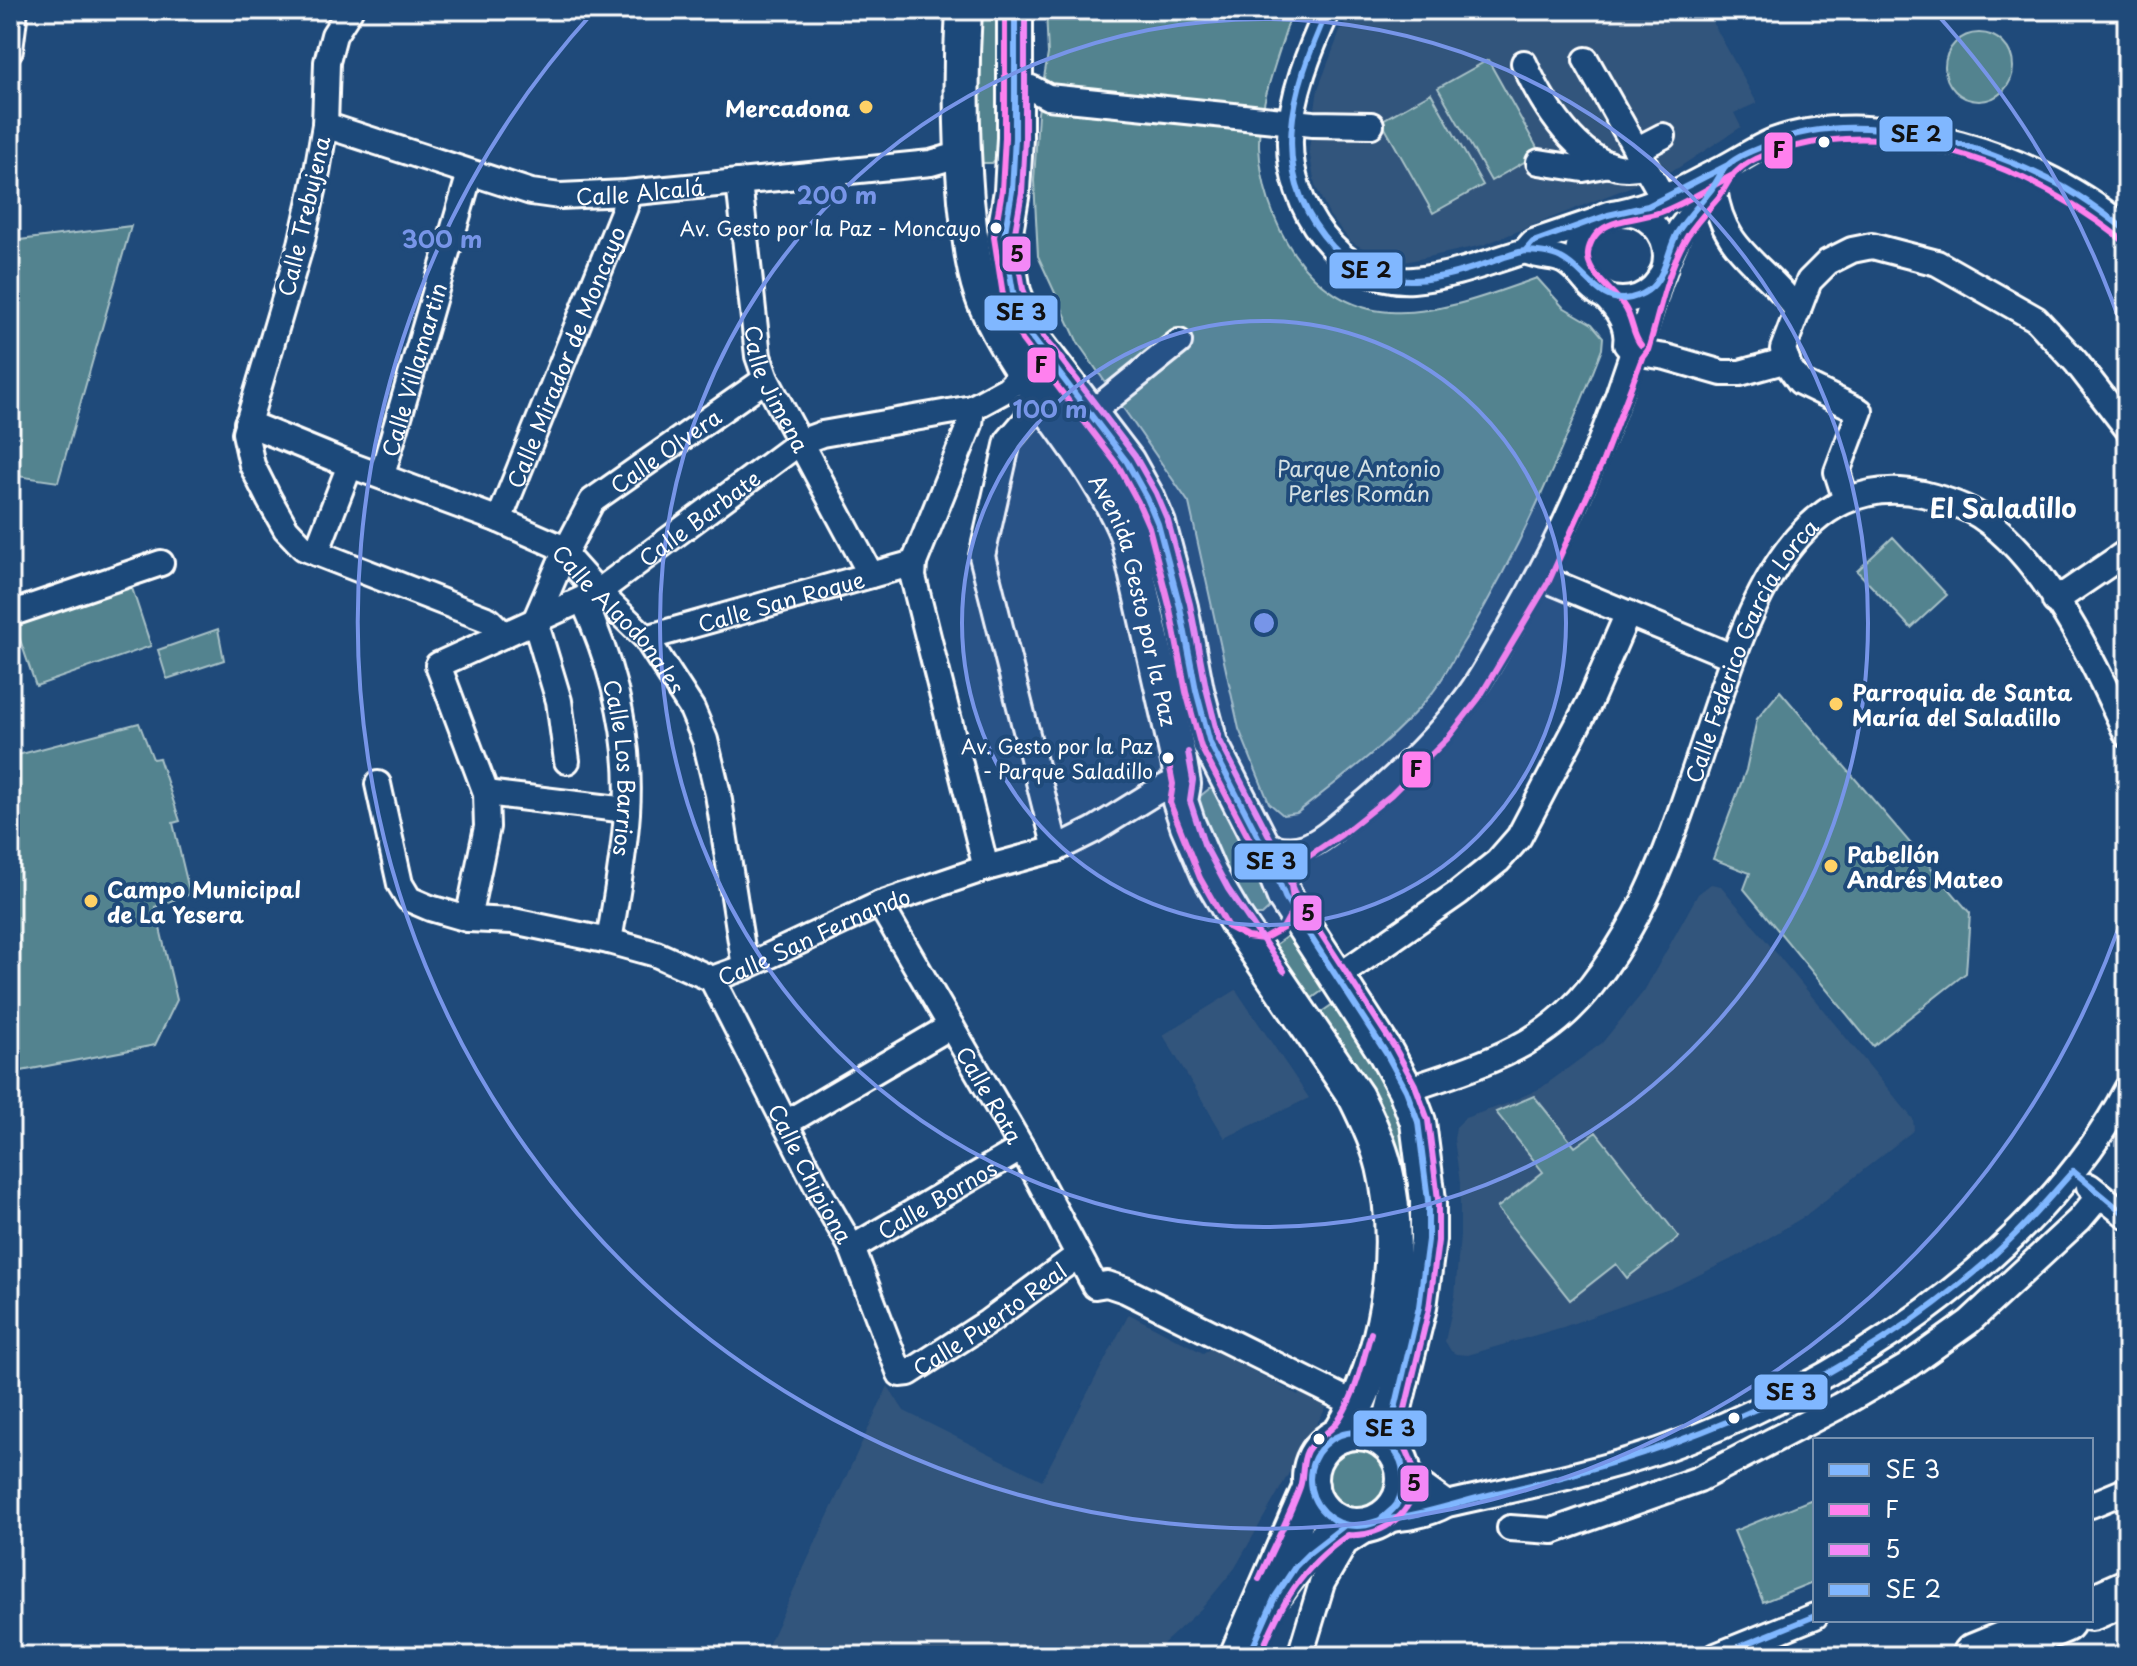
<svg xmlns="http://www.w3.org/2000/svg" width="2137" height="1666" font-family="'Playpen Sans',sans-serif">
	<style>
		.built { fill: #32547b }
		.green { fill: #52838f; stroke: #a8c1c7; stroke-width: 2 }
		.lines { fill: none; stroke-linecap: round; stroke-linejoin: round }
		.street-casing { stroke: #fff; stroke-width: 30 }
		.secondary-casing { stroke: #fff; stroke-width: 40 }
		.highway-casing { stroke: #fff; stroke-width: 50 }
		.street { stroke: #1f4a7a; stroke-width: 24 }
		.secondary { stroke: #1f4a7a; stroke-width: 34 }
		.highway { stroke: #1f4a7a; stroke-width: 44 }
		.bus-1-casing { stroke: #1f4a7a; stroke-width: 12 }
		.bus-2-casing { stroke: #1f4a7a; stroke-width: 12 }
		.bus-3-casing { stroke: #1f4a7a; stroke-width: 12 }
		.bus-4-casing { stroke: #1f4a7a; stroke-width: 12 }
		.bus-1 { stroke: #80b7ff; stroke-width: 6 }
		.bus-2 { stroke: #ff80ee; stroke-width: 6 }
		.bus-3 { stroke: #f388f6; stroke-width: 6 }
		.bus-4 { stroke: #80b7ff; stroke-width: 6 }
		.ring { fill: none; stroke: #7795e8; stroke-width: 4 }
		.poi-dot { fill: #ffd166; stroke: #1f4a7a; stroke-width: 3 }
		.bus-dot { fill: #fff; stroke: #1f4a7a; stroke-width: 3 }
		.labels { text-anchor: middle; dominant-baseline: central; stroke-width: 8; stroke-linejoin: round; paint-order: stroke }
		.bus-label { font-size: 20px; fill: #fff; stroke: #1f4a7a; text-anchor: end }
		.poi-label { font-size: 22px; font-weight: bold; fill: #fff; stroke: #1f4a7a; text-anchor: start }
		.street-label { font-size: 22px; fill: #fff; stroke: #1f4a7a }
		.park-label { font-size: 22px; fill: #d4e0e3; stroke: #1f4a7a }
		.quarter-label { font-size: 26px; font-weight: bold; fill: #fff; stroke: #1f4a7a }
		.centre { fill: #7795e8; stroke: #1f4a7a; stroke-width: 4 }
		.ring-label { font-size: 24px; text-anchor: middle; font-weight: bold; fill: #7795e8; stroke: #1f4a7a; stroke-width: 8; stroke-linejoin: round; paint-order: stroke }
		.line-badge { stroke: #1f4a7a; stroke-width: 3 }
		.pale-badge-label { font-size: 22px; text-anchor: middle; font-weight: bold; fill: #111 }
	</style>
	<rect width="100%" height="100%" fill="#1f4a7a"/>
	<filter id="ink" filterUnits="userSpaceOnUse"><feTurbulence type="fractalNoise" baseFrequency=".0125" numOctaves="2"/><feDisplacementMap in="SourceGraphic" scale="16" xChannelSelector="R" yChannelSelector="G"/><feConvolveMatrix kernelMatrix="1 2 1 2 8 2 1 2 1" color-interpolation-filters="sRGB"/></filter>
	<g filter="url(#ink)">
		<path class="built" d="M 1352,10 L 1706,10 L 1757,103 L 1734,113 L 1741,127 L 1678,168 L 1483,245 L 1405,262 L 1376,256 L 1350,241 L 1329,215 L 1315,185 L 1309,149 L 1318,89 L 1341,29 Z
			M 1711,884 L 1721,886 L 1913,1119 L 1914,1130 L 1805,1216 L 1742,1254 L 1672,1288 L 1563,1327 L 1468,1355 L 1456,1354 L 1451,1351 L 1445,1341 L 1455,1296 L 1460,1235 L 1460,1183 L 1454,1139 L 1456,1127 L 1465,1118 L 1506,1104 L 1541,1088 L 1602,1043 L 1644,991 L 1698,894 Z
			M 1236,990 L 1309,1098 L 1225,1138 L 1163,1035 Z
			M 1129,1314 L 1203,1353 L 1211,1348 L 1298,1395 L 1308,1379 L 1335,1392 L 1235,1568 L 1202,1608 L 1150,1656 L 763,1656 L 888,1386 L 904,1411 L 1042,1480 Z"/>
		<path class="green" d="M 974,10 L 1002,10 L 998,157 L 992,163 L 983,163 L 975,158 Z
			M 1046,10 L 1292,10 C 1281,51 1258,103 1259,146 C 1262,220 1308,307 1390,312 C 1439,315 1491,294 1537,278 L 1563,307 L 1592,324 L 1603,337 L 1602,349 C 1564,447 1522,545 1468,635 C 1456,653 1446,675 1433,692 C 1395,739 1344,776 1297,813 L 1283,815 L 1269,803 L 1239,729 L 1189,503 L 1078,343 L 1038,256 L 1034,181 L 1038,113 L 1048,54 Z
			M1945 67a34 34 0 1 1 68 0a34 34 0 1 1-68 0Z
			M 1488,60 L 1540,153 L 1491,181 L 1438,88 Z
			M 1431,93 L 1483,185 L 1433,213 L 1381,121 Z
			M 131,226 L 58,482 L 10,475 L 10,311 L 20,240 Z
			M 1893,537 L 1947,595 L 1911,628 L 1857,571 Z
			M 131,585 L 151,646 L 36,686 L 15,625 Z
			M 218,629 L 224,660 L 167,679 L 158,650 Z
			M 1780,691 L 1970,913 L 1966,973 L 1873,1046 L 1744,889 L 1750,873 L 1713,859 L 1746,770 L 1757,719 Z
			M 139,723 L 153,759 L 159,758 L 180,821 L 173,823 L 190,894 L 155,907 L 177,1000 L 155,1045 L 16,1072 L 10,1037 L 10,757 Z
			M 1209,789 L 1216,789 L 1274,904 L 1262,915 L 1253,915 L 1245,908 L 1197,815 L 1199,797 Z
			M 1293,932 L 1329,986 L 1308,1001 L 1271,948 Z
			M 1339,1000 L 1405,1110 L 1417,1240 L 1377,1425 L 1364,1421 L 1408,1215 L 1403,1170 L 1387,1130 L 1317,1015 Z
			M 1534,1096 L 1575,1147 L 1596,1132 L 1679,1237 L 1627,1278 L 1616,1264 L 1570,1300 L 1497,1208 L 1543,1172 L 1496,1112 Z
			M1327 1481a30 30 0 1 1 60 0a30 30 0 1 1-60 0Z
			M 1815,1498 L 1815,1581 L 1763,1602 L 1734,1531 Z"/>
		<g class="lines">
			<g class="street-casing">
				<g id="street">
					<path d="M 350,10 L 334,35 L 327,62 L 325,125 L 316,177 L 301,244 L 245,433 L 252,465 L 269,499 L 286,529 L 304,548 L 489,620 L 504,635"/>
					<path d="M 1328,10 C 1310,49 1291,95 1290,139 C 1288,205 1339,285 1413,280 C 1451,277 1489,262 1525,251 L 1533,242 L 1598,220"/>
					<path d="M 10,50 L 15,10"/>
					<path d="M 1586,60 L 1664,199"/>
					<path d="M 1524,63 C 1543,105 1589,184 1645,165"/>
					<path d="M 1031,88 L 1048,97 L 1313,124 L 1371,125"/>
					<path id="s1" d="M 325,125 L 531,192 L 560,196 L 626,193 L 931,163 L 962,154"/>
					<path d="M 1636,150 L 1663,136"/>
					<path d="M 1539,162 L 1583,169 L 1609,164"/>
					<path id="s2" d="M 739,182 L 758,356 L 766,379 L 871,575"/>
					<path d="M 1714,188 C 1722,253 1763,263 1798,311"/>
					<path d="M 1619,212 C 1659,204 1690,185 1725,167 C 1742,158 1756,148 1773,141 C 1878,103 2048,157 2127,231"/>
					<circle cx="1622" cy="256" r="44"/>
					<path d="M 1525,251 C 1554,263 1558,248 1584,279"/>
					<path d="M 1666,261 L 1680,229 L 1719,179"/>
					<path d="M 1603,295 C 1617,308 1629,324 1626,344 L 1633,352"/>
					<path d="M 1633,352 L 1666,357 L 1722,373 L 1740,373 L 1787,360"/>
					<path d="M 1043,400 L 1008,441 L 982,556 L 1056,849"/>
					<path d="M 972,408 L 970,424 L 914,563 L 913,577 L 986,868"/>
					<path d="M 1091,413 L 1179,342"/>
					<path id="s3" d="M 247,423 L 350,465 L 499,520 L 556,545 L 598,592 L 646,638 L 692,709 L 705,740 L 718,794 L 745,967"/>
					<path id="s4" d="M 382,475 L 470,173"/>
					<path d="M 1846,500 L 1837,472 L 1860,411 L 1800,382 L 1789,367 L 1783,349 L 1809,281 L 1828,262 L 1852,250 L 1872,246 L 1937,263 L 2036,319 L 2076,362 L 2127,428"/>
					<path id="s5" d="M 499,520 L 625,207 L 626,193"/>
					<path d="M 316,553 L 350,465"/>
					<path d="M 1540,577 L 1733,657"/>
					<path id="s6" d="M 583,600 C 613,666 632,740 627,813 C 624,856 616,899 609,941"/>
					<path d="M 2055,601 L 2127,552"/>
					<path d="M 10,614 L 161,563"/>
					<path id="s7" d="M 646,638 L 914,563"/>
					<path id="s8" d="M 567,761 L 559,701 L 535,621 L 564,554 L 592,501 L 766,379"/>
					<path id="s9" d="M 378,784 L 400,884 L 409,899 L 430,908 L 468,919 L 513,921 L 609,941 L 656,954 L 712,979 L 745,967 L 880,904 L 986,868 L 1056,849 L 1094,830 L 1152,794 L 1167,786 L 1183,784"/>
					<path d="M 486,793 L 627,810"/>
					<path d="M 1260,841 C 1300,864 1324,837 1354,812 C 1397,777 1436,740 1469,695 C 1484,675 1496,650 1510,628 C 1560,541 1602,448 1633,352 L 1639,346 L 1661,275"/>
					<path id="s10" d="M 880,904 L 1022,1148 L 1095,1286 L 1107,1284 L 1125,1290 L 1357,1405"/>
					<path id="s11" d="M 468,919 L 487,827 L 486,793 L 438,665 L 598,592 L 800,442 L 822,434 L 972,408 L 1007,389 L 1014,382 L 1021,363"/>
					<path d="M 1336,978 L 1458,893 L 1498,861 L 1519,837 L 1589,703 L 1628,613"/>
					<path id="s12" d="M 712,979 L 822,1196 L 852,1248 L 900,1374 L 909,1373 L 988,1322 L 1077,1256"/>
					<path id="s13" d="M 1406,1090 C 1478,1066 1544,1048 1592,985 C 1628,939 1654,885 1674,830 C 1690,786 1704,742 1719,698 C 1751,605 1799,468 1923,494 C 1943,499 1963,505 1980,516 C 2045,559 2096,665 2127,735"/>
					<path d="M 786,1123 L 951,1026"/>
					<path d="M 2089,1186 L 2127,1216"/>
					<path id="s14" d="M 852,1248 L 1022,1148"/>
					<path d="M 1404,1473 L 1447,1504"/>
					<path d="M 2091,1505 L 2127,1490"/>
					<path d="M 1380,1520 C 1403,1518 1426,1516 1447,1504 C 1518,1488 1589,1474 1658,1451 C 1834,1390 2039,1257 2127,1089"/>
					<path d="M 1510,1528 L 1553,1531 L 1699,1479 L 1839,1406 L 1906,1367 L 1969,1322 L 2079,1220 L 2100,1195"/>
					<path d="M 1300,1656 L 1322,1583 L 1345,1543 L 1376,1523"/>
					<path d="M 1716,1656 L 1815,1616"/>
				</g>
			</g>
			<g class="secondary-casing">
				<g id="secondary">
					<path id="s15" d="M 964,10 C 960,73 961,137 966,200 C 970,234 972,269 985,302 C 1021,387 1093,450 1128,536 L 1179,761 L 1183,784 L 1180,801 L 1188,825 L 1209,874 L 1236,920 L 1356,1097 C 1367,1119 1378,1142 1384,1166 C 1405,1253 1387,1358 1340,1435"/>
					<path d="M 1015,10 L 1015,138 L 1012,191 L 1004,238 L 1013,292 L 1030,335 L 1127,462 L 1147,498 L 1158,524 L 1180,607 L 1196,690 L 1210,743 L 1272,864 L 1285,897 L 1386,1053 L 1406,1090 L 1418,1122 L 1428,1200 L 1428,1240 L 1419,1307 L 1392,1416 L 1392,1447"/>
					<circle cx="1357" cy="1479" r="47"/>
					<path d="M 1277,1591 C 1296,1563 1317,1543 1345,1525"/>
					<path d="M 1237,1656 L 1311,1486"/>
				</g>
			</g>
			<g class="highway-casing">
				<path id="highway" d="M 2091,1608 L 2127,1592
					M 1975,1656 L 2063,1620"/>
			</g>
			<use href="#street" class="street"/>
			<use href="#secondary" class="secondary"/>
			<use href="#highway" class="highway"/>
			<g class="bus-1-casing">
				<path id="bus-1" d="M 1015,10 L 1015,138 L 1012,191 L 1004,238 L 1013,292 L 1030,335 L 1127,462 L 1147,498 L 1158,524 L 1180,607 L 1196,690 L 1210,743 L 1272,864 L 1285,897 L 1386,1053 L 1406,1090 L 1418,1122 L 1428,1200 L 1428,1240 L 1419,1307 L 1390,1430 L 1392,1447 L 1401,1459 L 1405,1485 L 1396,1506 L 1380,1520 L 1360,1526 L 1345,1525 L 1309,1553 L 1295,1567 L 1275,1597 L 1249,1656
					M1310 1479a47 47 0 1 1 94 0a47 47 0 1 1-94 0Z
					M 1380,1520 C 1421,1516 1458,1502 1497,1493 C 1680,1452 1842,1387 1985,1263 C 2017,1235 2045,1203 2073,1171 L 2127,1216
					M 1716,1656 L 1815,1616"/>
			</g>
			<g class="bus-2-casing">
				<path id="bus-2" d="M 1005,10 L 1005,138 L 1002,190 L 994,237 L 1003,295 L 1022,340 L 1119,467 L 1138,502 L 1149,527 L 1170,609 L 1186,692 L 1201,747 L 1255,850 L 1271,858 L 1303,860 L 1341,835 L 1391,795 L 1448,738 L 1479,698 L 1549,581 L 1602,463 L 1642,358 L 1648,350 C 1660,311 1667,269 1688,235 C 1697,221 1709,209 1719,197 C 1725,189 1729,178 1736,172 C 1752,156 1776,151 1797,146 C 1909,119 2034,170 2121,239
					M 1641,345 C 1632,335 1633,318 1624,306 C 1614,291 1590,276 1588,257 C 1587,247 1594,235 1601,230 C 1617,218 1642,219 1661,212 C 1686,203 1709,187 1733,175
					M 1168,758 L 1173,784 L 1170,803 L 1200,878 L 1228,927 L 1247,937 L 1263,939 L 1283,928 L 1294,908 L 1291,885 L 1306,858 L 1346,831"/>
			</g>
			<g class="bus-3-casing">
				<path id="bus-3" d="M 1025,10 L 1025,139 L 1022,192 L 1014,238 L 1023,289 L 1039,330 L 1135,456 L 1156,493 L 1168,521 L 1190,604 L 1206,688 L 1219,739 L 1281,859 L 1294,892 L 1395,1048 L 1415,1085 L 1428,1120 L 1438,1199 L 1438,1241 L 1429,1309 L 1400,1430 C 1402,1445 1411,1455 1414,1471 C 1420,1510 1384,1538 1348,1535 C 1300,1569 1281,1603 1260,1656
					M 1188,752 L 1193,780 L 1190,801 L 1204,844 L 1228,889 L 1284,971
					M 1259,1579 C 1272,1549 1289,1518 1300,1487 C 1304,1475 1301,1463 1307,1451 C 1314,1439 1326,1435 1334,1426 C 1355,1401 1362,1363 1371,1333"/>
			</g>
			<g class="bus-4-casing">
				<path id="bus-4" d="M 1328,10 C 1292,89 1265,175 1333,247 C 1354,269 1383,281 1414,280 C 1442,279 1470,269 1497,260 C 1505,257 1517,251 1525,251 C 1535,251 1552,253 1561,258 C 1586,270 1598,305 1631,298 C 1639,296 1646,293 1652,287 C 1666,273 1668,250 1677,233 C 1687,217 1700,204 1711,190 C 1716,183 1719,176 1724,169 C 1734,156 1756,150 1771,143 C 1854,108 1969,140 2046,178 C 2076,192 2101,211 2127,231
					M 1497,259 L 1525,251 L 1533,242 L 1608,215 L 1648,206 L 1730,164"/>
			</g>
			<use href="#bus-1" class="bus-1"/>
			<use href="#bus-2" class="bus-2"/>
			<use href="#bus-3" class="bus-3"/>
			<use href="#bus-4" class="bus-4"/>
		</g>
	</g>
	<circle cx="1264" cy="623" r="302" fill="#7795e8" fill-opacity=".12"/>
	<g class="ring">
		<circle cx="1264" cy="623" r="302"/>
		<circle cx="1264" cy="623" r="604"/>
		<path d="M2127 903A907 907 0 1 1 595 10M1933 10A907 907 0 0 1 2127 343"/>
	</g>
	<g class="poi-dot">
		<circle cx="866" cy="107" r="8"/>
		<circle cx="1836" cy="704" r="8"/>
		<circle cx="1831" cy="866" r="8"/>
		<circle cx="91" cy="901" r="8"/>
	</g>
	<g class="bus-dot">
		<circle cx="1824" cy="142" r="7"/>
		<circle cx="996" cy="228" r="7"/>
		<circle cx="1168" cy="758" r="7"/>
		<circle cx="1734" cy="1418" r="7"/>
		<circle cx="1319" cy="1439" r="7"/>
	</g>
	<g class="labels">
		<g class="bus-label">
			<text x="981" y="228">Av. Gesto por la Paz - Moncayo</text>
			<text x="1153" y="746">Av. Gesto por la Paz<tspan x="1153" dy="25">- Parque Saladillo</tspan></text>
		</g>
		<g class="poi-label">
			<text x="850" y="107" text-anchor="end">Mercadona</text>
			<text x="1852" y="691">Parroquia de Santa<tspan x="1852" dy="25">María del Saladillo</tspan></text>
			<text x="1847" y="853">Pabellón<tspan x="1847" dy="25">Andrés Mateo</tspan></text>
			<text x="107" y="888">Campo Municipal<tspan x="107" dy="25">de La Yesera</tspan></text>
		</g>
		<g class="street-label">
			<text stroke="none"><textPath href="#s1" startOffset="326">Calle Alcalá</textPath></text>
			<text transform="translate(303 216) rotate(-77)">Calle Trebujena</text>
			<text stroke="none"><textPath href="#s5" startOffset="176">Calle Mirador de Moncayo</textPath></text>
			<text stroke="none"><textPath href="#s4" startOffset="110">Calle Villamartin</textPath></text>
			<text stroke="none"><textPath href="#s2" startOffset="212">Calle Jimena</textPath></text>
			<text stroke="none"><textPath href="#s8" startOffset="366">Calle Olvera</textPath></text>
			<text stroke="none"><textPath href="#s11" startOffset="566">Calle Barbate</textPath></text>
			<text stroke="none"><textPath href="#s7" startOffset="140">Calle San Roque</textPath></text>
			<text stroke="none"><textPath href="#s15" startOffset="632">Avenida Gesto por la Paz</textPath></text>
			<text stroke="none"><textPath href="#s3" startOffset="430">Calle Algodonales</textPath></text>
			<text stroke="none"><textPath href="#s13" startOffset="590">Calle Federico García Lorca</textPath></text>
			<text stroke="none"><textPath href="#s6" startOffset="174">Calle Los Barrios</textPath></text>
			<text stroke="none"><textPath href="#s9" startOffset="546">Calle San Fernando</textPath></text>
			<text stroke="none"><textPath href="#s10" startOffset="220">Calle Rota</textPath></text>
			<text stroke="none"><textPath href="#s12" startOffset="218">Calle Chipiona</textPath></text>
			<text stroke="none"><textPath href="#s14" startOffset="98">Calle Bornos</textPath></text>
			<text stroke="none"><textPath href="#s12" startOffset="544">Calle Puerto Real</textPath></text>
		</g>
		<g class="park-label">
			<text x="1359" y="467">Parque Antonio<tspan x="1359" dy="25">Perles Román</tspan></text>
		</g>
		<g class="quarter-label">
			<text x="2003" y="507">El Saladillo</text>
		</g>
	</g>
	<circle cx="1264" cy="623" r="12" class="centre"/>
	<g class="ring-label">
		<text x="837" y="204">200 m</text>
		<text x="442" y="248">300 m</text>
		<text x="1050" y="418">100 m</text>
	</g>
	<g class="line-badge">
		<rect x="1878" y="115" width="76" height="38" rx="8" fill="#80b7ff"/>
		<rect x="1763" y="131" width="31" height="39" rx="8" fill="#ff80ee"/>
		<rect x="1001" y="235" width="31" height="38" rx="8" fill="#f388f6"/>
		<rect x="1328" y="251" width="76" height="39" rx="8" fill="#80b7ff"/>
		<rect x="983" y="294" width="76" height="38" rx="8" fill="#80b7ff"/>
		<rect x="1026" y="346" width="31" height="38" rx="8" fill="#ff80ee"/>
		<rect x="1401" y="750" width="31" height="39" rx="8" fill="#ff80ee"/>
		<rect x="1233" y="842" width="76" height="39" rx="8" fill="#80b7ff"/>
		<rect x="1292" y="894" width="31" height="38" rx="8" fill="#f388f6"/>
		<rect x="1753" y="1373" width="76" height="38" rx="8" fill="#80b7ff"/>
		<rect x="1352" y="1409" width="76" height="39" rx="8" fill="#80b7ff"/>
		<rect x="1399" y="1464" width="31" height="39" rx="8" fill="#f388f6"/>
	</g>
	<g class="pale-badge-label">
		<text x="1916" y="142">SE 2</text>
		<text x="1779" y="158">F</text>
		<text x="1017" y="262">5</text>
		<text x="1366" y="278">SE 2</text>
		<text x="1021" y="320">SE 3</text>
		<text x="1041" y="373">F</text>
		<text x="1416" y="777">F</text>
		<text x="1271" y="869">SE 3</text>
		<text x="1308" y="921">5</text>
		<text x="1791" y="1400">SE 3</text>
		<text x="1390" y="1436">SE 3</text>
		<text x="1414" y="1491">5</text>
	</g>
	<rect width="2137" height="1666" fill="none" stroke="#1f4a7a" stroke-width="40"/>
	<rect x="20" y="20" width="2097" height="1626" fill="none" stroke="#fff" stroke-width="3" filter="url(#ink)"/>
	<rect x="1813" y="1438" width="280" height="184" fill="#1f4a7a" stroke="#7992af" stroke-width="2"/>
	<rect x="1829" y="1464" width="40" height="12" fill="#80b7ff" stroke="#7992af" stroke-width="2"/>
	<text x="1885" y="1478" font-size="24" fill="#ffffff">SE 3</text>
	<rect x="1829" y="1504" width="40" height="12" fill="#ff80ee" stroke="#7992af" stroke-width="2"/>
	<text x="1885" y="1518" font-size="24" fill="#ffffff">F</text>
	<rect x="1829" y="1544" width="40" height="12" fill="#f388f6" stroke="#7992af" stroke-width="2"/>
	<text x="1885" y="1558" font-size="24" fill="#ffffff">5</text>
	<rect x="1829" y="1584" width="40" height="12" fill="#80b7ff" stroke="#7992af" stroke-width="2"/>
	<text x="1885" y="1598" font-size="24" fill="#ffffff">SE 2</text>
</svg>
